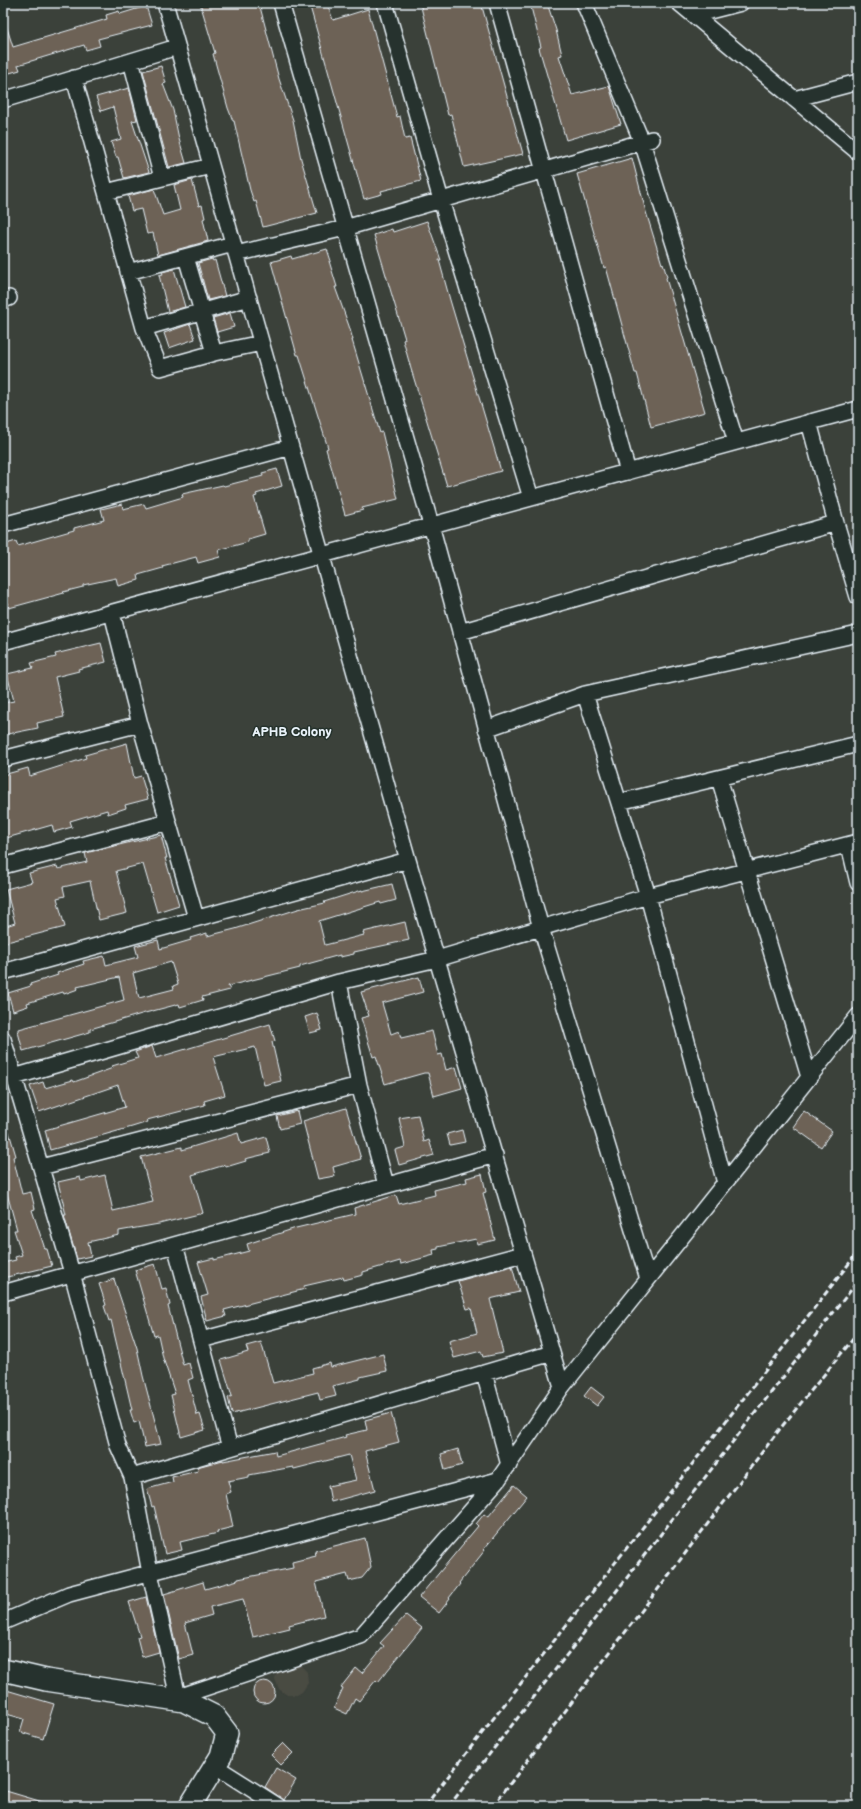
<svg xmlns="http://www.w3.org/2000/svg" width="861" height="1809" font-family="'Balsamiq Sans',sans-serif">
	<style>
		.built { fill: #4a4b43 }
		.building { fill: #6d6257; stroke: #e8f1f8; fill-rule: evenodd }
		.lines { fill: none; stroke-linecap: round; stroke-linejoin: round }
		.street-casing { stroke: #e8f1f8; stroke-width: 18 }
		.secondary-casing { stroke: #e8f1f8; stroke-width: 24 }
		.street { stroke: #26332d; stroke-width: 15 }
		.secondary { stroke: #26332d; stroke-width: 21 }
		.rail { stroke: #e8f1f8; stroke-width: 3; stroke-dasharray: 6 3; stroke-linecap: butt }
		.labels { text-anchor: middle; dominant-baseline: central; stroke-width: 3; stroke-linejoin: round; paint-order: stroke }
		.quarter-label { font-size: 13px; font-weight: bold; fill: #e8f1f8; stroke: #26332d }
	</style>
	<rect width="100%" height="100%" fill="#3b413a"/>
	<filter id="ink" filterUnits="userSpaceOnUse"><feTurbulence type="fractalNoise" baseFrequency=".025" numOctaves="2"/><feDisplacementMap in="SourceGraphic" scale="8" xChannelSelector="R" yChannelSelector="G"/><feConvolveMatrix kernelMatrix="1 2 1 2 8 2 1 2 1" color-interpolation-filters="sRGB"/></filter>
	<g filter="url(#ink)">
		<path class="built" d="M 299,1664 L 307,1672 L 308,1683 L 302,1692 L 297,1695 L 287,1695 L 279,1689 L 275,1679 L 276,1674 L 279,1669 Z"/>
		<path class="building" d="M 200,3 L 259,3 L 279,79 L 293,120 L 301,159 L 317,213 L 263,227 L 256,201 L 254,202 L 250,190 L 234,121 L 233,121 L 228,108 L 213,54 L 215,53 Z
			M 309,3 L 327,3 L 333,20 L 368,9 L 397,117 L 400,116 L 405,139 L 410,138 L 421,181 L 381,191 L 382,194 L 364,199 Z
			M 420,3 L 481,3 L 523,154 L 464,167 L 451,114 L 448,115 Z
			M 530,3 L 547,3 L 556,30 L 562,55 L 559,56 L 572,95 L 609,86 L 621,124 L 566,140 L 539,48 L 541,47 Z
			M 146,6 L 152,25 L 98,39 L 100,46 L 86,50 L 84,45 L 18,65 L 20,70 L 6,74 L 3,66 L 3,26 L 6,25 L 13,47 L 107,19 L 106,15 L 119,11 L 120,14 Z
			M 161,66 L 166,83 L 163,84 L 173,110 L 179,139 L 186,163 L 169,167 L 143,71 Z
			M 129,88 L 137,120 L 132,121 L 149,172 L 124,178 L 118,157 L 116,157 L 111,142 L 121,139 L 113,107 L 101,111 L 96,97 Z
			M 632,158 L 646,212 L 662,264 L 663,263 L 667,277 L 666,278 L 705,412 L 651,427 L 637,373 L 635,373 L 606,267 L 604,268 L 577,174 Z
			M 192,180 L 199,206 L 202,205 L 205,218 L 203,219 L 208,241 L 158,255 L 153,233 L 147,234 L 141,209 L 132,211 L 128,196 L 154,189 L 163,215 L 180,210 L 174,185 Z
			M 427,221 L 441,260 L 439,260 L 450,300 L 501,471 L 447,486 L 411,369 L 403,340 L 405,339 L 374,235 L 392,229 L 393,232 Z
			M 327,249 L 331,261 L 329,261 L 337,287 L 335,287 L 349,326 L 353,340 L 352,340 L 380,433 L 382,432 L 398,499 L 362,508 L 363,510 L 345,515 L 331,466 L 326,449 L 328,448 L 299,355 L 297,355 L 271,262 L 291,256 L 292,259 Z
			M 212,259 L 213,261 L 215,260 L 225,296 L 208,300 L 198,263 Z
			M 174,269 L 185,307 L 168,312 L 159,275 L 163,274 L 162,272 Z
			M 230,313 L 234,327 L 217,332 L 213,318 Z
			M 190,324 L 195,339 L 169,348 L 164,333 Z
			M 277,469 L 282,486 L 256,494 L 257,496 L 254,497 L 265,534 L 248,539 L 248,542 L 218,550 L 220,557 L 198,563 L 196,557 L 162,566 L 163,568 L 138,575 L 139,580 L 118,586 L 116,578 L 83,585 L 83,587 L 63,592 L 64,593 L 9,608 L 3,590 L 3,545 L 16,541 L 18,546 L 74,530 L 74,528 L 104,520 L 101,509 L 122,504 L 123,509 L 144,504 L 146,508 L 183,497 L 182,494 L 223,485 L 224,486 L 263,476 L 262,473 Z
			M 101,643 L 106,662 L 78,669 L 79,671 L 55,677 L 64,717 L 37,723 L 38,728 L 3,735 L 3,703 L 14,701 L 7,674 L 33,668 L 31,663 L 56,657 L 55,654 Z
			M 127,743 L 134,778 L 141,776 L 148,799 L 125,805 L 126,808 L 108,814 L 107,810 L 70,821 L 72,827 L 54,832 L 52,825 L 3,839 L 3,775 L 28,768 L 30,776 L 86,758 L 85,755 Z
			M 161,835 L 167,858 L 165,858 L 179,905 L 157,912 L 143,864 L 116,871 L 127,913 L 99,920 L 90,881 L 63,887 L 65,896 L 57,898 L 65,927 L 3,943 L 3,927 L 15,923 L 6,889 L 32,882 L 29,873 L 57,866 L 58,869 L 87,862 L 85,853 Z
			M 392,884 L 396,900 L 381,904 L 380,902 L 319,921 L 325,945 L 364,935 L 363,932 L 405,922 L 409,940 L 354,952 L 354,954 L 340,957 L 340,955 L 300,966 L 300,968 L 228,986 L 230,990 L 202,997 L 203,1000 L 180,1007 L 179,1004 L 145,1013 L 90,1029 L 90,1032 L 23,1051 L 18,1032 L 19,1031 L 19,1029 L 124,1000 L 119,977 L 77,987 L 78,989 L 64,994 L 63,992 L 27,1003 L 28,1006 L 13,1011 L 8,993 L 31,986 L 30,984 L 58,975 L 57,973 L 84,964 L 83,961 L 104,956 L 106,965 L 138,957 L 135,946 L 158,940 L 160,949 L 191,940 L 190,938 L 207,933 L 207,936 L 235,929 L 298,909 L 325,903 L 324,902 L 362,890 L 362,891 ZM 171,962 L 178,984 L 173,986 L 174,989 L 139,998 L 133,973 Z
			M 419,977 L 423,992 L 382,1003 L 391,1034 L 399,1031 L 401,1038 L 432,1031 L 438,1055 L 442,1054 L 446,1070 L 456,1067 L 462,1088 L 434,1096 L 428,1073 L 424,1073 L 385,1084 L 376,1056 L 373,1057 L 361,1018 L 369,1016 L 361,992 Z
			M 317,1013 L 322,1030 L 310,1033 L 305,1017 Z
			M 270,1024 L 275,1041 L 272,1042 L 281,1081 L 264,1085 L 255,1047 L 213,1057 L 225,1095 L 204,1101 L 205,1105 L 147,1120 L 148,1122 L 132,1127 L 50,1150 L 45,1130 L 125,1107 L 118,1085 L 39,1112 L 30,1086 L 43,1082 L 45,1088 L 73,1080 L 74,1082 L 113,1068 L 112,1066 L 138,1058 L 135,1052 L 152,1046 L 156,1058 Z
			M 346,1108 L 361,1159 L 333,1167 L 335,1176 L 318,1179 L 303,1121 Z
			M 297,1111 L 300,1124 L 280,1129 L 277,1116 Z
			M 804,1111 L 832,1131 L 821,1147 L 793,1127 Z
			M 418,1115 L 424,1142 L 429,1140 L 434,1155 L 399,1165 L 395,1150 L 405,1147 L 399,1118 Z
			M 6,1122 L 16,1156 L 13,1157 L 22,1194 L 31,1192 L 35,1209 L 32,1210 L 45,1249 L 47,1249 L 52,1266 L 3,1278 L 3,1263 L 16,1260 L 15,1257 L 22,1255 L 14,1230 L 17,1230 L 5,1186 L 3,1187 L 3,1123 Z
			M 462,1130 L 465,1142 L 450,1145 L 447,1134 Z
			M 238,1133 L 241,1144 L 266,1137 L 270,1153 L 245,1159 L 246,1161 L 226,1167 L 225,1165 L 192,1175 L 203,1213 L 159,1224 L 119,1231 L 119,1235 L 88,1242 L 91,1256 L 77,1259 L 64,1215 L 66,1215 L 58,1182 L 80,1177 L 81,1181 L 105,1175 L 113,1211 L 153,1202 L 141,1157 L 182,1147 L 182,1150 Z
			M 482,1174 L 486,1192 L 483,1193 L 495,1240 L 477,1244 L 476,1239 L 438,1247 L 438,1249 L 433,1250 L 434,1255 L 401,1264 L 400,1261 L 363,1272 L 363,1275 L 344,1280 L 343,1277 L 304,1286 L 305,1289 L 224,1310 L 226,1316 L 207,1321 L 201,1297 L 208,1295 L 198,1262 L 214,1258 L 214,1260 L 249,1251 L 247,1244 L 296,1228 L 355,1214 L 354,1208 L 396,1195 L 399,1204 L 435,1195 L 434,1190 L 467,1182 L 466,1178 Z
			M 155,1264 L 162,1289 L 166,1288 L 170,1305 L 168,1306 L 183,1365 L 189,1363 L 193,1378 L 188,1380 L 197,1415 L 200,1414 L 205,1430 L 181,1437 L 171,1395 L 175,1394 L 163,1358 L 158,1335 L 154,1336 L 135,1270 Z
			M 512,1266 L 519,1292 L 490,1299 L 503,1353 L 483,1357 L 481,1351 L 454,1358 L 449,1341 L 477,1333 L 471,1308 L 467,1309 L 458,1281 Z
			M 114,1279 L 137,1348 L 143,1376 L 161,1444 L 145,1447 L 139,1421 L 134,1423 L 130,1410 L 132,1410 L 111,1320 L 109,1321 L 104,1306 L 106,1305 L 99,1284 Z
			M 261,1342 L 273,1383 L 313,1373 L 312,1368 L 330,1363 L 331,1367 L 383,1354 L 387,1371 L 360,1377 L 360,1379 L 333,1386 L 336,1396 L 320,1400 L 318,1392 L 232,1414 L 228,1398 L 232,1396 L 221,1360 L 248,1352 L 246,1346 Z
			M 591,1387 L 604,1397 L 597,1406 L 584,1396 Z
			M 391,1413 L 399,1442 L 365,1451 L 375,1490 L 331,1502 L 328,1486 L 356,1480 L 349,1455 L 294,1469 L 293,1467 L 249,1475 L 249,1477 L 228,1481 L 231,1492 L 226,1494 L 233,1527 L 217,1531 L 218,1533 L 180,1542 L 182,1550 L 165,1554 L 154,1506 L 152,1507 L 147,1489 L 173,1482 L 172,1477 L 198,1471 L 197,1467 L 223,1460 L 223,1461 L 275,1451 L 276,1456 L 346,1437 L 345,1435 L 367,1430 L 365,1420 Z
			M 458,1449 L 462,1465 L 445,1470 L 441,1454 Z
			M 514,1485 L 527,1496 L 484,1549 L 485,1550 L 459,1583 L 460,1584 L 449,1598 L 450,1599 L 439,1613 L 419,1597 L 478,1526 L 476,1524 L 484,1514 L 488,1517 Z
			M 365,1538 L 371,1567 L 362,1578 L 349,1581 L 347,1574 L 316,1582 L 324,1616 L 289,1625 L 290,1628 L 253,1637 L 243,1599 L 210,1607 L 212,1615 L 185,1623 L 193,1655 L 179,1659 L 164,1594 L 203,1582 L 205,1589 L 238,1580 L 238,1579 L 293,1568 L 292,1562 L 316,1556 L 315,1551 Z
			M 146,1597 L 159,1652 L 142,1657 L 137,1637 L 140,1636 L 129,1602 Z
			M 406,1615 L 422,1628 L 378,1682 L 376,1680 L 359,1701 L 355,1698 L 347,1714 L 334,1708 L 343,1688 L 341,1687 L 356,1668 L 362,1673 L 384,1646 L 380,1643 Z
			M253 1692a11 11 0 1 1 22 0a11 11 0 1 1-22 0Z
			M 3,1689 L 54,1704 L 43,1739 L 20,1732 L 24,1719 L 3,1713 Z
			M 283,1743 L 293,1753 L 281,1765 L 271,1755 Z
			M 276,1768 L 296,1780 L 284,1800 L 265,1787 Z
			M 6,1791 L 46,1803 L 45,1806 L 3,1806 Z"/>
		<g class="lines">
			<g class="street-casing">
				<path id="street" d="M 165,3 L 408,860 L 562,1387
					M 281,3 L 431,525 L 541,928 L 648,1279
					M 385,3 L 441,200 L 531,498
					M 497,3 L 628,472
					M 584,3 L 642,142 L 736,442
					M 679,3 L 858,152
					M 694,15 L 741,3
					M 131,61 L 162,178
					M 74,78 L 144,328 L 160,368 L 214,353 L 261,343
					M 794,99 L 858,82
					M 3,100 L 177,47
					M 106,192 L 211,166
					M 236,254 L 345,228 L 652,139
					M 186,257 L 214,353
					M 128,272 L 233,244
					M 3,300 L 9,298
					M 144,328 L 249,298
					M 809,422 L 836,523 L 858,597
					M 3,525 L 291,447
					M 112,613 L 140,724 L 196,918
					M 460,632 L 836,523
					M 3,642 L 858,409
					M 585,694 L 648,896 L 725,1183
					M 486,729 L 585,694 L 858,634
					M 3,759 L 140,724
					M 719,778 L 809,1077
					M 619,802 L 858,744
					M 849,845 L 858,883
					M 3,866 L 168,822
					M 3,972 L 408,860
					M 339,982 L 359,1085 L 386,1185
					M 3,1039 L 72,1273 L 118,1446 L 132,1477 L 150,1573 L 178,1697
					M 14,1077 L 339,982 L 437,959 L 648,896 L 858,842
					M 41,1167 L 359,1085
					M 175,1245 L 230,1448
					M 3,1293 L 495,1155
					M 201,1340 L 523,1254
					M 484,1373 L 509,1465
					M 132,1477 L 552,1353
					M 3,1622 L 69,1594 L 498,1480
					M 172,1699 L 361,1636 L 498,1480 L 562,1387 L 858,1016
					M 215,1766 L 278,1806"/>
			</g>
			<g class="secondary-casing">
				<path id="secondary" d="M 3,1670 L 46,1680 L 184,1701 L 214,1716 L 227,1733 L 221,1756 L 190,1806"/>
			</g>
			<use href="#street" class="street"/>
			<use href="#secondary" class="secondary"/>
			<path class="rail" d="M 425,1806 L 858,1252
				M 449,1806 L 858,1281
				M 493,1806 L 779,1430 L 858,1333"/>
		</g>
	</g>
	<g class="labels">
		<g class="quarter-label">
			<text x="292" y="732">APHB Colony</text>
		</g>
	</g>
	<rect width="861" height="1809" fill="none" stroke="#26332d" stroke-width="16"/>
	<rect x="8" y="8" width="845" height="1793" fill="none" stroke="#e8f1f8" stroke-width="1.5" filter="url(#ink)"/>
</svg>
